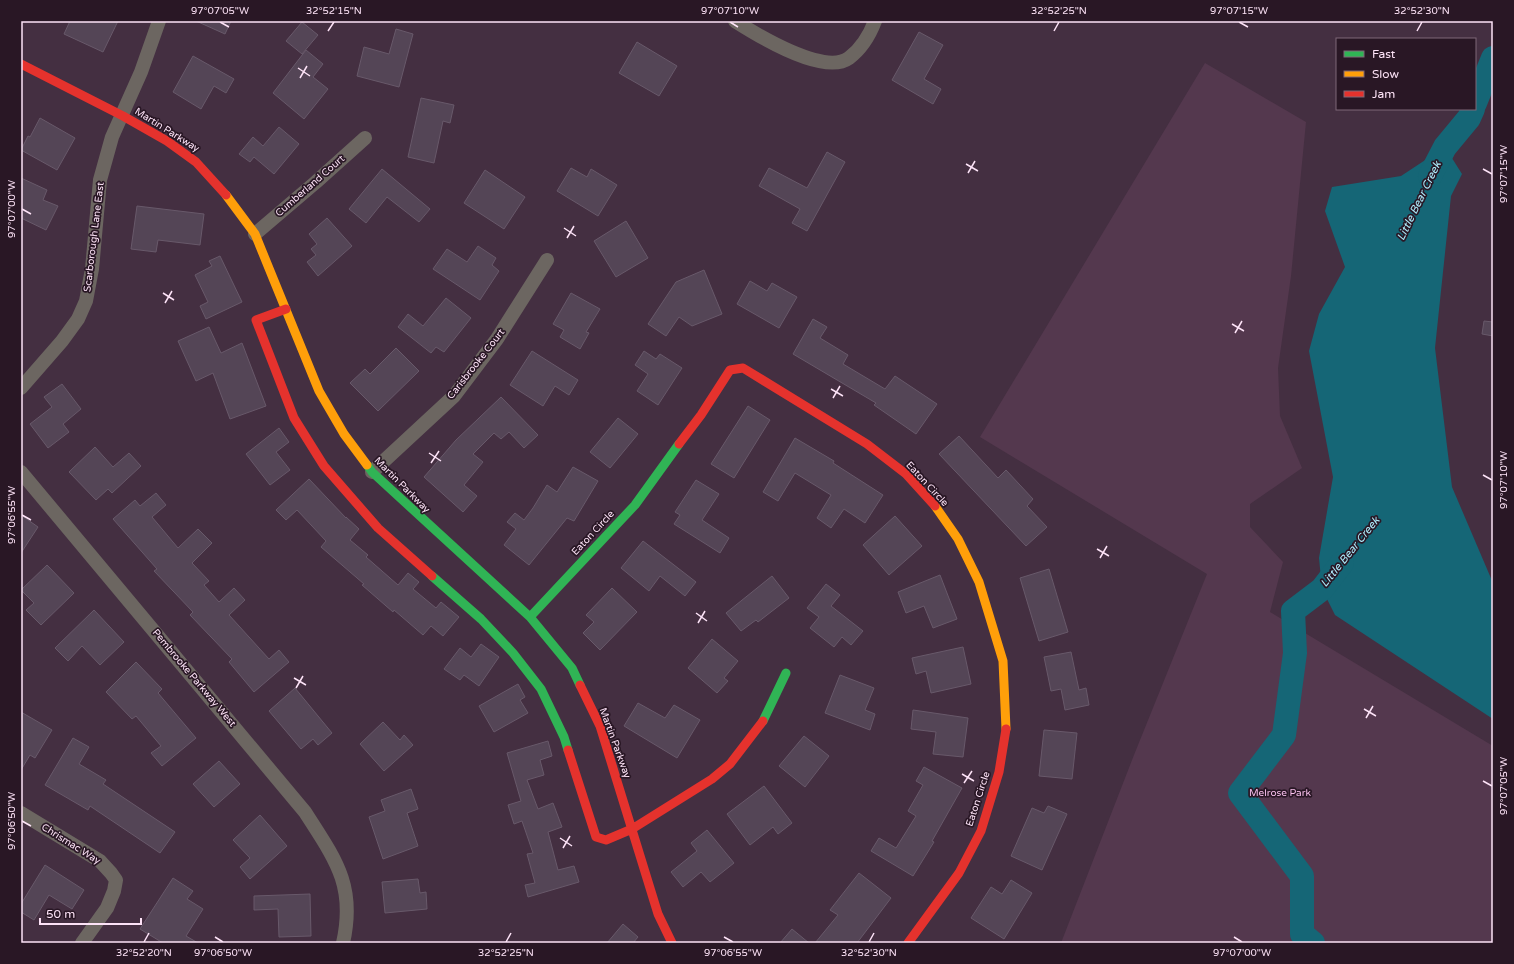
<svg xmlns="http://www.w3.org/2000/svg" width="1514" height="964" font-family="'Varela Round',sans-serif">
	<style>
		.green { fill: #54384e }
		.water { fill: #156676 }
		.lines { fill: none; stroke-linecap: round; stroke-linejoin: round }
		.river { stroke: #156676; stroke-width: 24 }
		.building { fill: #544556; stroke: #68596a }
		.street { stroke: #6c6661; stroke-width: 14 }
		.fast { stroke: #30b455; stroke-width: 9 }
		.slow { stroke: #ff9f0a; stroke-width: 9 }
		.jam { stroke: #e5322d; stroke-width: 9 }
		.ticks { fill: none; stroke: #fde3f7; stroke-width: 1.5 }
		.labels { text-anchor: middle; dominant-baseline: central; stroke-width: 3.5; stroke-linejoin: round; paint-order: stroke }
		.street-label { font-size: 10px; fill: #fde3f7; stroke: #291725 }
		.park-label { font-size: 10px; fill: #f9bfed; stroke: #291725 }
		.water-label { font-size: 11px; font-style: italic; fill: #aeedfc; stroke: #291725 }
		.neatline { fill: none; stroke: #fde3f7; stroke-width: 1.5 }
		.ticks-label { font-size: 10px; text-anchor: middle; fill: #fde3f7 }
	</style>
	<rect width="100%" height="100%" fill="#442f41"/>
	<path class="green" d="M 1205,63 L 1306,122 L 1291,276 L 1278,368 L 1280,416 L 1302,468 L 1250,504 L 1250,527 L 1283,562 L 1270,612 L 1493,746 L 1493,943 L 1061,943 L 1134,755 L 1207,574 L 980,437 Z"/>
	<path class="water" d="M 1445,147 L 1462,174 L 1451,196 L 1435,348 L 1452,487 L 1493,583 L 1493,719 L 1335,615 L 1322,589 L 1319,558 L 1333,477 L 1309,351 L 1319,314 L 1345,267 L 1325,211 L 1332,187 L 1401,176 Z"/>
	<g class="lines">
		<path class="river" d="M 1475,103 L 1493,58
			M 1430,176 L 1445,147 L 1469,118 L 1473,109
			M 1313,943 L 1302,934 L 1302,876 L 1240,793 L 1284,735 L 1295,653 L 1293,611 L 1322,589 L 1342,563"/>
	</g>
	<path class="building" d="M 70,21 L 118,21 L 103,52 L 64,34 Z
		M 196,21 L 231,21 L 225,34 Z
		M 302,22 L 318,35 L 302,54 L 286,41 Z
		M 396,29 L 413,34 L 399,87 L 357,76 L 364,47 L 389,54 Z
		M 919,32 L 943,45 L 924,79 L 941,89 L 933,104 L 892,80 Z
		M 637,42 L 677,66 L 659,96 L 619,73 Z
		M 306,50 L 323,64 L 313,77 L 328,89 L 304,119 L 273,93 Z
		M 193,56 L 234,79 L 226,93 L 214,86 L 201,109 L 173,92 Z
		M 421,98 L 454,105 L 450,123 L 443,121 L 434,163 L 408,157 Z
		M 40,118 L 75,138 L 57,170 L 21,150 L 28,136 L 30,137 Z
		M 279,127 L 299,144 L 274,174 L 254,157 L 250,162 L 239,154 L 253,137 L 263,146 Z
		M 827,152 L 845,162 L 807,231 L 792,223 L 800,209 L 759,186 L 769,168 L 807,188 Z
		M 571,168 L 587,177 L 591,169 L 617,185 L 598,216 L 557,191 Z
		M 382,169 L 430,209 L 419,222 L 387,197 L 366,223 L 349,209 Z
		M 485,170 L 525,197 L 504,229 L 464,203 Z
		M 21,178 L 47,190 L 43,200 L 58,206 L 46,230 L 21,218 Z
		M 137,206 L 204,214 L 200,245 L 158,240 L 156,252 L 131,249 Z
		M 327,218 L 352,246 L 318,276 L 307,262 L 316,255 L 311,249 L 317,244 L 309,234 Z
		M 626,221 L 648,258 L 616,277 L 594,241 Z
		M 478,246 L 496,258 L 492,265 L 499,271 L 480,300 L 433,269 L 447,249 L 467,262 Z
		M 220,256 L 242,302 L 206,319 L 200,306 L 208,302 L 195,275 L 212,266 L 209,261 Z
		M 704,270 L 722,314 L 692,326 L 679,317 L 666,336 L 648,324 L 676,282 Z
		M 750,281 L 767,291 L 772,283 L 797,297 L 779,328 L 737,304 Z
		M 571,293 L 600,309 L 586,332 L 589,333 L 580,349 L 560,337 L 564,330 L 553,324 Z
		M 446,298 L 471,318 L 444,352 L 436,347 L 431,353 L 398,327 L 408,314 L 423,326 Z
		M 813,319 L 827,327 L 820,338 L 848,355 L 843,364 L 885,389 L 895,376 L 937,404 L 916,434 L 874,405 L 876,403 L 793,354 Z
		M 1484,321 L 1493,322 L 1493,336 L 1482,334 Z
		M 209,327 L 221,353 L 242,343 L 266,406 L 230,419 L 213,373 L 196,381 L 178,341 Z
		M 396,348 L 419,371 L 378,411 L 350,383 L 365,369 L 370,374 Z
		M 532,351 L 578,380 L 569,395 L 555,386 L 543,406 L 510,385 Z
		M 644,351 L 656,359 L 660,354 L 682,368 L 658,405 L 637,391 L 648,374 L 635,365 Z
		M 62,384 L 81,409 L 63,424 L 69,432 L 48,448 L 30,424 L 52,407 L 44,397 Z
		M 501,397 L 538,435 L 524,448 L 509,432 L 501,439 L 494,433 L 473,454 L 483,462 L 464,485 L 477,496 L 463,512 L 424,477 L 456,440 Z
		M 748,406 L 770,420 L 734,478 L 711,464 Z
		M 618,418 L 638,434 L 610,468 L 590,452 Z
		M 279,428 L 289,442 L 276,452 L 290,470 L 270,485 L 246,454 Z
		M 959,436 L 998,478 L 1006,470 L 1033,499 L 1027,506 L 1047,527 L 1026,546 L 939,454 Z
		M 795,438 L 834,461 L 833,463 L 883,495 L 865,523 L 844,509 L 831,528 L 817,518 L 831,495 L 795,473 L 778,501 L 763,492 Z
		M 95,447 L 113,467 L 129,453 L 141,466 L 112,493 L 108,489 L 96,500 L 69,472 Z
		M 573,467 L 598,481 L 574,521 L 567,518 L 529,565 L 504,545 L 516,529 L 507,522 L 515,513 L 524,520 L 533,508 L 547,485 L 557,492 Z
		M 309,479 L 346,518 L 346,517 L 359,529 L 350,540 L 368,555 L 366,557 L 398,585 L 408,573 L 419,582 L 413,589 L 436,608 L 441,602 L 459,617 L 443,636 L 431,626 L 423,635 L 394,610 L 393,612 L 362,585 L 364,584 L 321,547 L 326,541 L 297,510 L 286,520 L 276,510 Z
		M 696,480 L 719,494 L 702,520 L 729,538 L 720,553 L 674,524 L 680,515 L 675,512 Z
		M 156,493 L 166,505 L 152,517 L 178,548 L 198,529 L 212,543 L 192,563 L 209,581 L 204,585 L 219,602 L 234,588 L 245,600 L 229,615 L 269,659 L 279,650 L 289,662 L 254,692 L 229,662 L 232,659 L 190,615 L 193,612 L 154,571 L 157,569 L 113,519 L 135,500 L 140,506 Z
		M 21,515 L 38,527 L 21,553 Z
		M 895,516 L 922,546 L 889,575 L 863,545 Z
		M 643,541 L 696,582 L 685,596 L 660,576 L 649,591 L 621,568 Z
		M 47,565 L 74,593 L 41,625 L 26,610 L 34,603 L 21,590 Z
		M 1049,569 L 1068,632 L 1039,641 L 1020,578 Z
		M 940,575 L 957,619 L 933,628 L 924,606 L 906,613 L 898,592 Z
		M 772,576 L 789,598 L 758,622 L 756,620 L 741,631 L 726,613 Z
		M 826,584 L 840,595 L 831,606 L 863,631 L 851,645 L 842,637 L 834,647 L 810,628 L 819,617 L 807,608 Z
		M 612,588 L 637,612 L 600,650 L 583,633 L 594,622 L 586,615 Z
		M 94,610 L 124,642 L 100,665 L 82,646 L 68,661 L 55,648 Z
		M 712,639 L 738,661 L 724,678 L 728,681 L 717,693 L 688,668 Z
		M 481,644 L 499,657 L 479,686 L 464,675 L 460,680 L 444,669 L 460,648 L 471,657 Z
		M 963,647 L 971,684 L 931,693 L 926,671 L 916,674 L 912,658 Z
		M 1071,652 L 1079,690 L 1086,688 L 1089,705 L 1065,710 L 1061,689 L 1051,691 L 1044,657 Z
		M 136,662 L 162,689 L 158,693 L 196,738 L 162,766 L 151,753 L 161,746 L 136,716 L 132,719 L 106,692 Z
		M 840,675 L 874,688 L 865,710 L 875,714 L 870,730 L 825,713 Z
		M 518,684 L 525,697 L 520,700 L 528,713 L 494,732 L 479,706 Z
		M 295,688 L 332,733 L 318,745 L 313,739 L 301,749 L 269,711 Z
		M 638,703 L 665,718 L 674,705 L 700,720 L 677,758 L 624,726 Z
		M 913,710 L 968,718 L 963,757 L 933,754 L 936,732 L 911,729 Z
		M 21,712 L 52,730 L 35,758 L 30,755 L 21,770 Z
		M 383,722 L 400,740 L 404,735 L 413,745 L 384,771 L 360,744 Z
		M 1044,730 L 1077,733 L 1072,779 L 1039,776 Z
		M 804,736 L 829,756 L 805,787 L 779,766 Z
		M 73,738 L 89,747 L 79,764 L 106,780 L 103,784 L 175,832 L 160,853 L 90,806 L 88,810 L 45,785 Z
		M 548,741 L 552,756 L 540,760 L 544,775 L 527,780 L 538,809 L 553,803 L 562,827 L 548,832 L 558,870 L 574,866 L 579,882 L 528,897 L 525,885 L 535,883 L 527,854 L 533,853 L 522,821 L 514,824 L 508,805 L 521,801 L 507,753 Z
		M 219,761 L 240,784 L 214,807 L 193,784 Z
		M 924,767 L 962,788 L 932,841 L 934,842 L 913,876 L 871,851 L 879,838 L 896,848 L 916,816 L 908,811 L 923,785 L 916,781 Z
		M 764,786 L 792,823 L 778,834 L 773,827 L 750,845 L 727,814 Z
		M 411,789 L 418,809 L 407,813 L 418,846 L 383,859 L 369,817 L 385,811 L 381,800 Z
		M 1048,806 L 1067,814 L 1042,870 L 1011,856 L 1032,808 L 1044,813 Z
		M 260,815 L 287,846 L 250,879 L 240,867 L 250,858 L 233,840 Z
		M 707,830 L 734,863 L 710,882 L 701,872 L 683,887 L 671,872 L 697,851 L 691,843 Z
		M 45,865 L 84,890 L 72,909 L 49,895 L 34,920 L 21,912 L 21,904 Z
		M 859,873 L 891,898 L 857,943 L 815,943 L 838,915 L 830,910 Z
		M 173,878 L 193,891 L 187,899 L 203,909 L 186,936 L 198,943 L 163,943 L 140,929 Z
		M 418,879 L 420,893 L 426,892 L 427,909 L 385,913 L 382,882 Z
		M 1011,880 L 1032,893 L 1004,939 L 971,918 L 991,887 L 1002,894 Z
		M 310,894 L 311,936 L 279,937 L 278,909 L 254,910 L 254,896 Z
		M 623,924 L 638,937 L 633,943 L 607,943 Z
		M 792,929 L 809,943 L 780,943 Z"/>
	<g class="lines">
		<path class="street" d="M 735,21 C 757,35 824,76 849,58 C 861,49 870,34 875,21
			M 255,234 L 316,182 L 365,138
			M 21,388 L 62,341 L 78,319 L 86,301 L 92,269 L 100,180 L 112,137 L 141,72 L 159,21
			M 21,472 L 305,812 C 335,859 356,885 343,943
			M 372,472 L 454,396 L 497,339 L 547,260
			M 21,813 L 100,861 L 111,873 L 116,880 L 114,891 L 107,908 L 82,943"/>
		<path class="fast" d="M 367,465 L 372,472 L 530,617 L 572,668 L 580,685
			M 432,576 L 481,619 L 513,653 L 541,689 L 564,737 L 568,750
			M 530,617 L 635,505 L 679,444
			M 763,721 L 786,673"/>
		<path class="slow" d="M 226,195 L 255,234 L 319,391 L 344,434 L 367,465
			M 935,506 L 958,539 L 979,582 L 1003,661 L 1006,729"/>
		<path class="jam" d="M 21,64 L 123,116 L 167,141 L 196,162 L 226,195
			M 286,309 L 256,320 L 294,418 L 324,466 L 378,528 L 432,576
			M 679,444 L 701,415 L 730,370 L 743,368 L 867,444 L 906,474 L 935,506
			M 580,685 L 600,726 L 658,914 L 672,943
			M 568,750 L 596,837 L 606,840 L 632,829 L 712,779 L 730,764 L 763,721
			M 908,943 L 959,873 L 981,831 L 999,772 L 1006,729"/>
	</g>
	<path class="ticks" d="M 220,22 L 229,27M 730,22 L 738,27M 1239,22 L 1248,27M 328,31 L 334,22M 1054,31 L 1059,22M 1417,31 L 1422,22M 298,68 L 310,76M 300,78 L 307,66M 966,164 L 978,171M 1483,169 L 1492,174M 968,173 L 975,161M 22,209 L 31,214M 564,228 L 576,236M 567,238 L 574,226M 163,293 L 174,300M 165,303 L 172,291M 1232,324 L 1244,331M 1235,333 L 1242,321M 831,389 L 843,396M 833,398 L 840,386M 429,453 L 441,461M 431,463 L 439,451M 1483,475 L 1492,480M 22,515 L 31,520M 1097,549 L 1109,556M 1100,558 L 1107,546M 696,613 L 707,621M 698,623 L 705,611M 294,678 L 306,685M 296,688 L 303,676M 1364,709 L 1376,716M 1366,718 L 1373,706M 962,774 L 974,781M 1483,781 L 1492,786M 964,783 L 972,771M 22,821 L 31,826M 560,838 L 572,846M 563,848 L 570,836M 215,937 L 223,942M 724,937 L 733,942M 1234,937 L 1242,942M 144,942 L 149,933M 506,942 L 511,933M 869,942 L 874,933"/>
	<g class="labels">
		<g class="street-label">
			<text transform="translate(167 130) rotate(32)">Martin Parkway</text>
			<text transform="translate(310 186) rotate(-41)">Cumberland Court</text>
			<text transform="translate(94 237) rotate(-83)">Scarborough Lane East</text>
			<text transform="translate(476 364) rotate(-52)">Carisbrooke Court</text>
			<text transform="translate(927 484) rotate(47)">Eaton Circle</text>
			<text transform="translate(402 485) rotate(45)">Martin Parkway</text>
			<text transform="translate(593 533) rotate(-47)">Eaton Circle</text>
			<text transform="translate(194 678) rotate(50)">Pembrooke Parkway West</text>
			<text transform="translate(615 743) rotate(70)">Martin Parkway</text>
			<text transform="translate(978 799) rotate(-72)">Eaton Circle</text>
			<text transform="translate(71 844) rotate(32)">Chrismac Way</text>
		</g>
		<g class="park-label">
			<text x="1280" y="793">Melrose Park</text>
		</g>
		<g class="water-label">
			<text transform="translate(1419 201) rotate(-64)">Little Bear Creek</text>
			<text transform="translate(1350 552) rotate(-51)">Little Bear Creek</text>
		</g>
	</g>
	<rect width="1514" height="964" fill="none" stroke="#291725" stroke-width="44"/>
	<rect x="1336" y="38" width="140" height="72" fill="#291725" stroke="#7e6979"/>
	<rect x="1344" y="51" width="20" height="6" fill="#30b455" stroke="#7e6979"/>
	<text x="1372" y="58" font-size="12" fill="#fde3f7">Fast</text>
	<rect x="1344" y="71" width="20" height="6" fill="#ff9f0a" stroke="#7e6979"/>
	<text x="1372" y="78" font-size="12" fill="#fde3f7">Slow</text>
	<rect x="1344" y="91" width="20" height="6" fill="#e5322d" stroke="#7e6979"/>
	<text x="1372" y="98" font-size="12" fill="#fde3f7">Jam</text>
	<path d="M40 918v6h101v-6" fill="none" stroke="#fde3f7" stroke-width="2"/>
	<text x="46" y="918" font-size="12" fill="#fde3f7" stroke="#291725" stroke-width="3" paint-order="stroke">50 m</text>
	<rect x="22" y="22" width="1470" height="920" class="neatline"/>
	<g class="ticks-label">
		<text x="220" y="14">97°07'05"W</text>
		<text x="334" y="14">32°52'15"N</text>
		<text x="730" y="14">97°07'10"W</text>
		<text x="1059" y="14">32°52'25"N</text>
		<text x="1239" y="14">97°07'15"W</text>
		<text x="1422" y="14">32°52'30"N</text>
		<text transform="translate(1503 174) rotate(-90)" y="4">97°07'15"W</text>
		<text transform="translate(11 209) rotate(-90)" y="4">97°07'00"W</text>
		<text transform="translate(1503 480) rotate(-90)" y="4">97°07'10"W</text>
		<text transform="translate(11 515) rotate(-90)" y="4">97°06'55"W</text>
		<text transform="translate(1503 786) rotate(-90)" y="4">97°07'05"W</text>
		<text transform="translate(11 821) rotate(-90)" y="4">97°06'50"W</text>
		<text x="144" y="956">32°52'20"N</text>
		<text x="223" y="956">97°06'50"W</text>
		<text x="506" y="956">32°52'25"N</text>
		<text x="733" y="956">97°06'55"W</text>
		<text x="869" y="956">32°52'30"N</text>
		<text x="1242" y="956">97°07'00"W</text>
	</g>
</svg>
